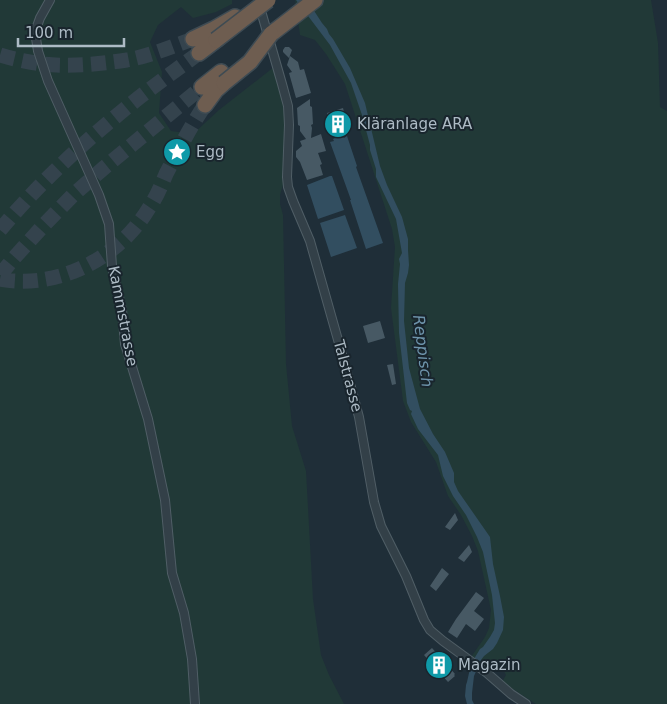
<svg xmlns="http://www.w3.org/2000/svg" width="667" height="704" font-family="'DejaVu Sans',sans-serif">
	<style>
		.green { fill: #213937 }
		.water { fill: #324e60 }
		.building { fill: #475964 }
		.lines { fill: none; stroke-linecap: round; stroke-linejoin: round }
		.motorway-tunnel { stroke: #34434d; stroke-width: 15; stroke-dasharray: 15 8; stroke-linecap: butt }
		.minor-casing { stroke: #505e66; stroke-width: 10 }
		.motorway-casing { stroke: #3e4b53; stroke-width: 18 }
		.minor { stroke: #334048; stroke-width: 8 }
		.motorway { stroke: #6e5d50; stroke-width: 15 }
		.motorway-bridge-casing { stroke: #3e4b53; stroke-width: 18; stroke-linecap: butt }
		.motorway-bridge { stroke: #6e5d50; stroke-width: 15 }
		.labels { text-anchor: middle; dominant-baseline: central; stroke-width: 4; stroke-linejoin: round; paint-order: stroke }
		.poi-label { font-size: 15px; fill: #adbbc5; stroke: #19252d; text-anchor: start }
		.street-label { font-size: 15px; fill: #adbbc5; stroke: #19252d }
		.water-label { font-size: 16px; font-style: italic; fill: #6d93aa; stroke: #19252d }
	</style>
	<rect width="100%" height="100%" fill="#1f2e38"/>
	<path class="green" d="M 0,0 L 232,0 L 232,4 L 216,12 L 193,18 L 181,7 L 158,25 L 150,42 L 162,72 L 159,113 L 171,131 L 193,134 L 219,110 L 274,67 L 282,99 L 286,125 L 284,181 L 280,195 L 280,204 L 283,215 L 286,364 L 292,426 L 306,471 L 313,599 L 321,655 L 329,675 L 344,704 L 0,704 Z
		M 295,0 L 651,0 L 658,43 L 660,107 L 667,111 L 667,704 L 536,704 L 502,682 L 506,675 L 501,665 L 493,663 L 485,667 L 471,657 L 485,637 L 489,628 L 491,610 L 478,551 L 472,536 L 461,515 L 448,496 L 436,462 L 411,422 L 403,401 L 391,308 L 395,247 L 392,229 L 345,84 L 326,54 L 315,40 L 300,35 Z"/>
	<path class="water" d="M 296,0 L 307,0 L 322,23 L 327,29 L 329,34 L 333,39 L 350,68 L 365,103 L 380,166 L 387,185 L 402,217 L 408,239 L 408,250 L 409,265 L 408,273 L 405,283 L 404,321 L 409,368 L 420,409 L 433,434 L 445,452 L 454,473 L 454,482 L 458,491 L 490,537 L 493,564 L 500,596 L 504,617 L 503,630 L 497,643 L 493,649 L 484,656 L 481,660 L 474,676 L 472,693 L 472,700 L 474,704 L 467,704 L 465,696 L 466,685 L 467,682 L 469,673 L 474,659 L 480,649 L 483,647 L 490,637 L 494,630 L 495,623 L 492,595 L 483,552 L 477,537 L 466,515 L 453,496 L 443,476 L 438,455 L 418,429 L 411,414 L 412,411 L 410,410 L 407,403 L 399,333 L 398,284 L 400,264 L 399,259 L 402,253 L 396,219 L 376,177 L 376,169 L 370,150 L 370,145 L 362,115 L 351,83 L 330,45 Z
		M 339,136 L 340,137 L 343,136 L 344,138 L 347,136 L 357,166 L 356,167 L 383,243 L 366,249 L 350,200 L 351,200 L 330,142 L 334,141 L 333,139 Z
		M 330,176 L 332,176 L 344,210 L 318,219 L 307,185 Z
		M 345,215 L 357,248 L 331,257 L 320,223 Z"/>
	<path class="building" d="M 285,47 L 289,47 L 292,50 L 289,58 L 283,52 L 283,50 Z
		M 290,56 L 298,62 L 300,70 L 304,69 L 311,93 L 296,98 L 289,73 L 292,72 L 287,65 Z
		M 310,99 L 310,106 L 312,107 L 313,124 L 311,125 L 312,128 L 311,138 L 321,134 L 326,151 L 318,153 L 322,164 L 320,165 L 323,175 L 307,180 L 300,162 L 296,157 L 296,151 L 302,146 L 300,141 L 306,139 L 300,131 L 300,126 L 298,125 L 297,108 Z
		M 343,108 L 348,128 L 332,133 L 327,113 Z
		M 380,321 L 385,338 L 368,343 L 363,326 Z
		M 393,364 L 396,384 L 392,385 L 387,365 Z
		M 455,513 L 458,520 L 450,530 L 445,527 Z
		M 469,545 L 472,552 L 464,562 L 458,558 Z
		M 442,568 L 449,574 L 436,591 L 430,586 Z
		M 476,592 L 484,598 L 474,611 L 484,619 L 475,631 L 466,624 L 457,638 L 448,632 L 456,619 Z
		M 432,648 L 455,674 L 454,675 L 455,676 L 448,682 L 424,655 Z"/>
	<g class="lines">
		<path class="motorway-tunnel" d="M 0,55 C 13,59 28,62 42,64 C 69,67 100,64 127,60 C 149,56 171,47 193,39
			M 0,230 C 36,187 76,149 120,113 C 145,92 172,73 199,53
			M 0,275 L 14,258 L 43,226 L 73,195 L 105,167 L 202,87
			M 0,279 C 58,290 119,258 149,208 C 156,198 161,186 166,174 C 178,151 190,127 205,105"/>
		<g class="minor-casing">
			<path id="minor" d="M 50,0 L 40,18 L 35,32 L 38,51 L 48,81 L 99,195 L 109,224 L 112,266 L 122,310 L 125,344 L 148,419 L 165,500 L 172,573 L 184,613 L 192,659 L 195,704
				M 259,4 L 282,84 L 288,106 L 289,125 L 287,177 L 288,187 L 293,201 L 310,241 L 342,354 L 359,417 L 374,502 L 381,526 L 406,576 L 424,620 L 430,630 L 443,641 L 487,673 L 511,694 L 526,704"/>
		</g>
		<g class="motorway-casing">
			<path id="motorway" d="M 271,34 L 315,0
				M 193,39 L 214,29 L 235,17
				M 199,53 L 216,40
				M 202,87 L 221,72
				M 205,105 L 216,90 L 224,83"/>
		</g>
		<use href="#minor" class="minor"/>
		<use href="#motorway" class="motorway"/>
		<g class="motorway-bridge-casing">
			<path id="motorway-bridge" d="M 216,40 L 268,0
				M 224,83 L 250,62 L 271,34"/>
		</g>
		<use href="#motorway-bridge" class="motorway-bridge"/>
	</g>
	<defs>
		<g id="building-disc" transform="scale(1.4375)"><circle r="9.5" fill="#0f9aa8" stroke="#19252d"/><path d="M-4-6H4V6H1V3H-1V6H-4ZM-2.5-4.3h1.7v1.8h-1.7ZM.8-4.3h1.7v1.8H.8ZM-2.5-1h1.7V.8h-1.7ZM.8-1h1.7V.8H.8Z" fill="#fff"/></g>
		<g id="sight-disc" transform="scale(1.4375)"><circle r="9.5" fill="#0f9aa8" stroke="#19252d"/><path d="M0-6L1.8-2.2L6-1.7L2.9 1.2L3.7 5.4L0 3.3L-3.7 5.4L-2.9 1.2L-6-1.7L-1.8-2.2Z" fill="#fff"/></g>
	</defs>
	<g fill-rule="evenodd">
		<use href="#building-disc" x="338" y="124"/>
		<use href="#sight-disc" x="177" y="152"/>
		<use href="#building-disc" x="439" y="665"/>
	</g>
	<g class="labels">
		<g class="poi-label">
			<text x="357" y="124">Kläranlage ARA</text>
			<text x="196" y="152">Egg</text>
			<text x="458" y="665">Magazin</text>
		</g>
		<g class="street-label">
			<text transform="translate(123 316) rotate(79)">Kammstrasse</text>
			<text transform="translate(348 376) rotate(75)">Talstrasse</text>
		</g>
		<g class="water-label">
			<text transform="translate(423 351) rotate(83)">Reppisch</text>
		</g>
	</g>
	<path d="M18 38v8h106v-8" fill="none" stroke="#adbbc5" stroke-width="2.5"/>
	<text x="25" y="38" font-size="15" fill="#adbbc5" stroke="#19252d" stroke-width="4" paint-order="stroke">100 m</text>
</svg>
